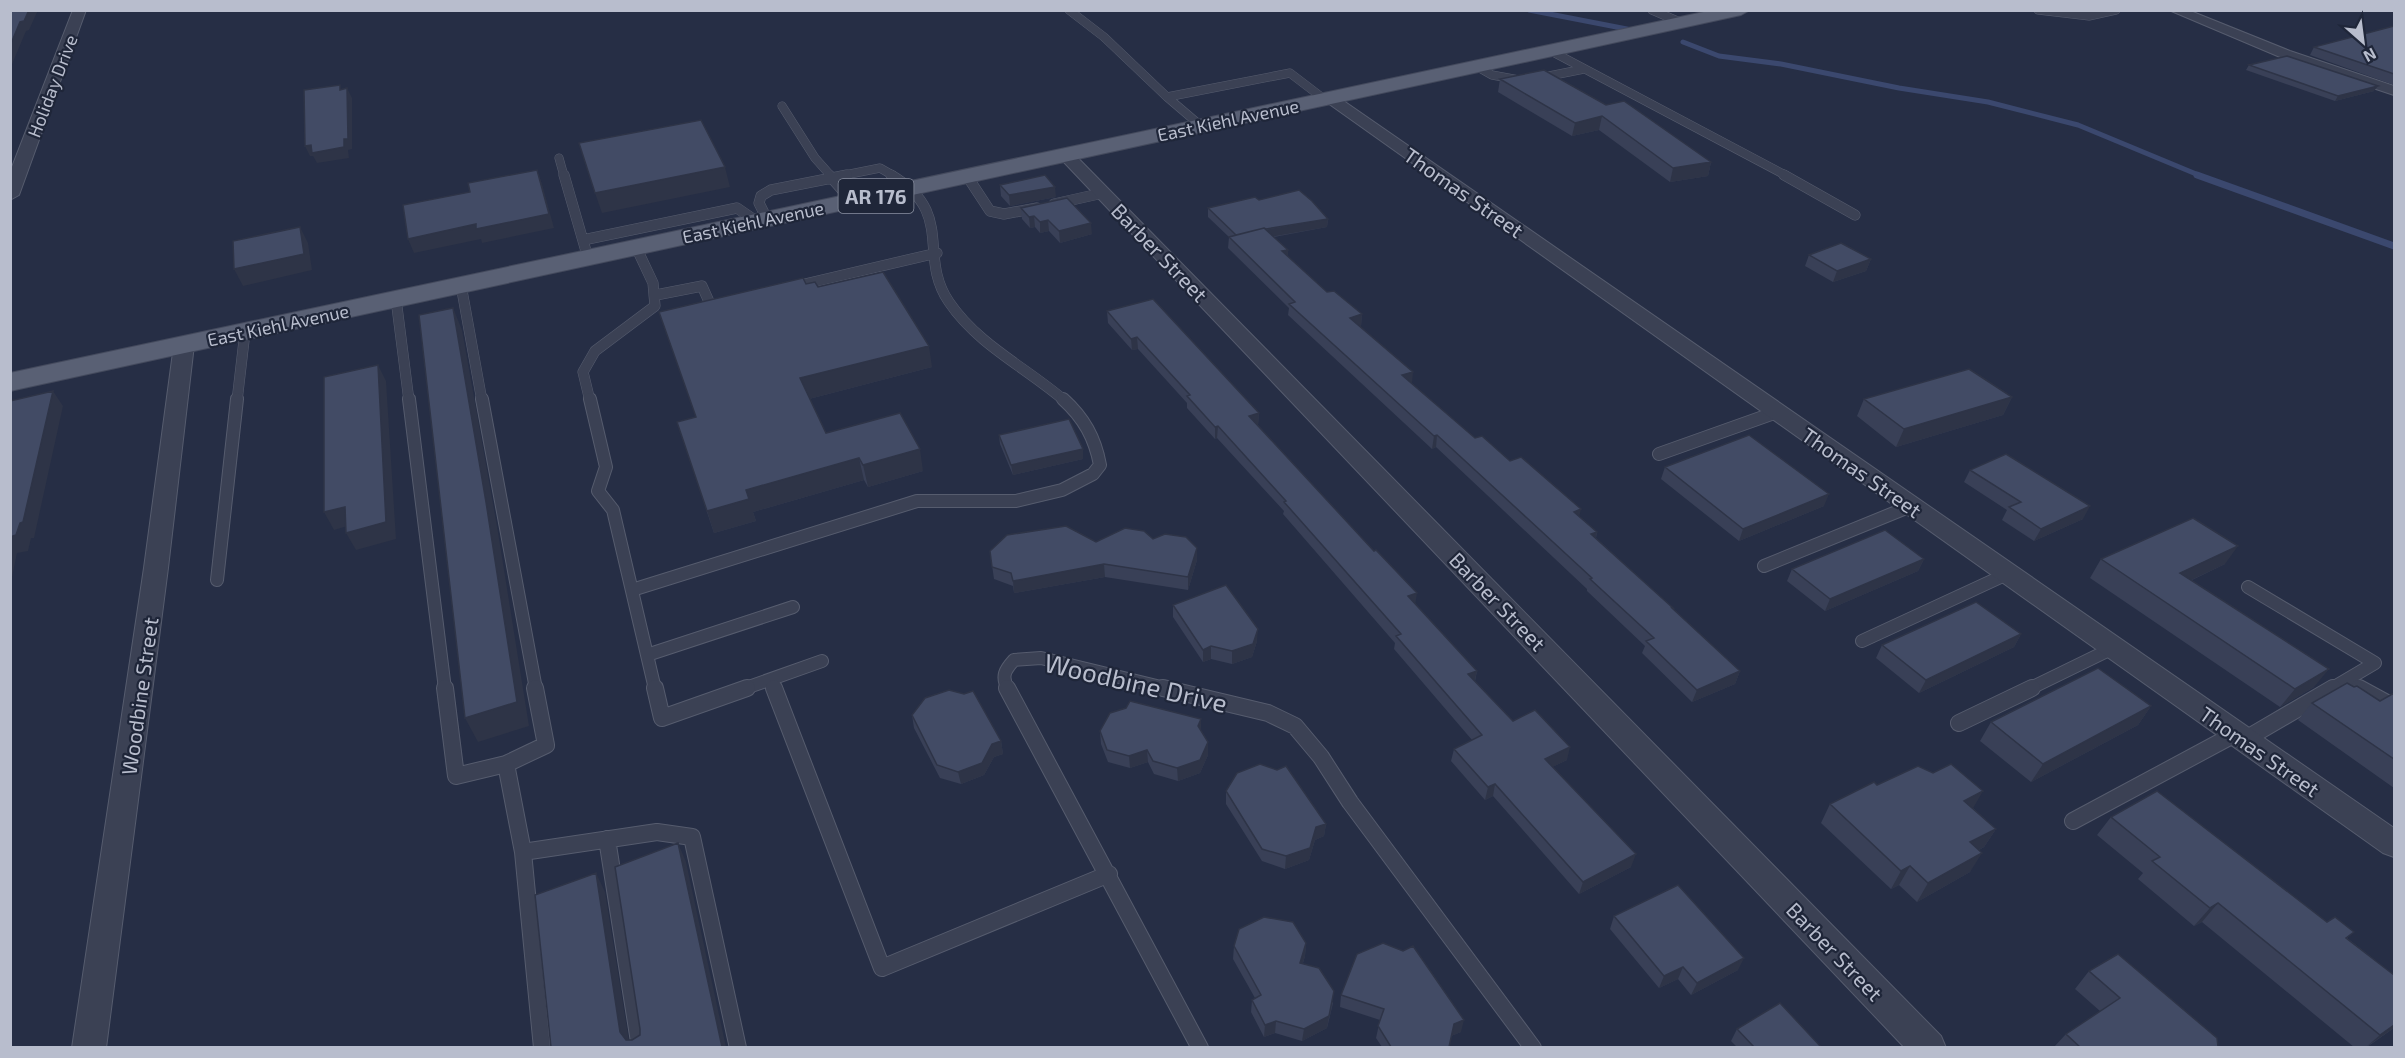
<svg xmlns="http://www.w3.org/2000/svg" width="2405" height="1058" font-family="'Exo 2',sans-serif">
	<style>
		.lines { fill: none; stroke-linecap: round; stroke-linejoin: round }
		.stream-far1 { stroke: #3b486e; stroke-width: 5 }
		.stream { stroke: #3b486e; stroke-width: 7 }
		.service-far3-casing { stroke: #565c6e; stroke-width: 9 }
		.service-far2-casing { stroke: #565c6e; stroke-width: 11 }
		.service-far1-casing { stroke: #565c6e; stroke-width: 14 }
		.service-casing { stroke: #565c6e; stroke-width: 18 }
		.minor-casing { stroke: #565c6e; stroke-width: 2 }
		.primary-casing { stroke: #444a5d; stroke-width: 2 }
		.service-far3 { stroke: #3b4154; stroke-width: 8 }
		.service-far2 { stroke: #3b4154; stroke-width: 10 }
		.service-far1 { stroke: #3b4154; stroke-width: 12 }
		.service { stroke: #3b4154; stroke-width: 16 }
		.minor { fill: #3b4154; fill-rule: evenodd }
		.primary { fill: #596074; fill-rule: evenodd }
		.wall { fill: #394057 }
		.shaded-wall { fill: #2e3447 }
		.building { fill: #424b65; stroke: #2e3447; stroke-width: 1.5 }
		.labels { text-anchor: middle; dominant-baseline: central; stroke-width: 4.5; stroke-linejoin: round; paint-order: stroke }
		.far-street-label { font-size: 18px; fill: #b8bdcd; stroke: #1f2639 }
		.shield { fill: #1f2639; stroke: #8a90a1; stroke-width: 1.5 }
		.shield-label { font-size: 20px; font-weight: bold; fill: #b8bdcd }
		.street-label { font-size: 21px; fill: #b8bdcd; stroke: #1f2639 }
		.near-street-label { font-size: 26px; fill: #b8bdcd; stroke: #1f2639 }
	</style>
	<rect width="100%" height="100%" fill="#262e45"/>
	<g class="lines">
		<path class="stream-far1" d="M 1529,10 L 1632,30
			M 1683,42 L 1719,56 L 1781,64 L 1899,88 L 1988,102 L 2078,125 L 2201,176"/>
		<path class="stream" d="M 2197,175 L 2394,246"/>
		<g class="service-far3-casing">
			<path id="service-far3" d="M 1069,10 L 1104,37 L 1167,97
				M 1652,10 L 1682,23
				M 2038,10 L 2089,16 L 2116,10
				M 1551,51 L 1787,176
				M 1478,67 L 1492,75 L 1519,80
				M 1539,78 L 1584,69
				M 782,106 L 815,158 L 831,176
				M 1201,126 L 1167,97 L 1290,73 L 1324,99
				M 559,158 L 564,176
				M 840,176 L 880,168 L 894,176"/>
		</g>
		<g class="service-far2-casing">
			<path id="service-far2" d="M 564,175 L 588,258
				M 829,175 L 852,201
				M 891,175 C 956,213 917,255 949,302 C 978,345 1027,368 1065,401
				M 1784,175 L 1855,215
				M 967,176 L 990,211 L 1004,214 L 1037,208
				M 1054,204 L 1103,193
				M 767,219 L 759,203 L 761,196 L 771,190 L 847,175
				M 583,240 L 737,208 L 756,221
				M 461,285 L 482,401
				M 792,287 L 937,253
				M 656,295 L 702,286 L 711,306 L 719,304
				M 396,299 L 409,401
				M 237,401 L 245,332
				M 590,401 L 583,372 L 595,351 L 655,306 L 653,283 L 636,247"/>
		</g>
		<g class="service-far1-casing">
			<path id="service-far1" d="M 409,399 L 445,689
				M 482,399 L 536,689
				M 590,399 L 606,467 L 598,491 L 613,510 L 655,689
				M 1659,454 L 1777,412
				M 1764,566 L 1911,506
				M 217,580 L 237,399
				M 2248,587 L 2375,663 L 2331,689
				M 632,590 L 917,501 L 1016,501 L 1062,490 L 1093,474 L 1100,465 C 1095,438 1084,418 1063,399
				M 1862,641 L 2007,574
				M 647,655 L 793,607
				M 771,679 L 775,689
				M 2347,681 L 2362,689
				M 743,689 L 822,661
				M 1008,689 C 1001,676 1005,670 1014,660 L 1041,658 L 1169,689
				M 2029,689 L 2113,648"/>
		</g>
		<g class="service-casing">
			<path id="service" d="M 445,688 L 456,776 L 506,764 L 546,745 L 535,688
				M 655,688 L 662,718 L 747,688
				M 774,688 L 882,968 L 1109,874
				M 1007,688 L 1200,1048
				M 1163,688 L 1268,713 L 1295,726 L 1321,757 L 1350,802 L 1533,1048
				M 2359,688 L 2394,707
				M 1959,723 L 2032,688
				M 2244,740 L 2333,688
				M 506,764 L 523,852 L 542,1048
				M 2073,821 L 2235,734
				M 607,839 L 640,1048
				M 523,852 L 657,832 L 692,837 L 738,1048"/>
		</g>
		<g class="minor-casing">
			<path id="minor" d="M 73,10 L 86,10 L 19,195 L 10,200 L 10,172 Z
				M 2169,10 L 2188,10 L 2290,51 L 2394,86 L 2394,95 L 2280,57 Z
				M 1330,93 L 1335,95 L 2394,828 L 2394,857 L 2383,853 L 1325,101 L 1322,98 Z
				M 1066,150 L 1072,152 L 1941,1036 L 1946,1048 L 1905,1048 L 1060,158 L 1058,155 Z
				M 184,339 L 191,341 L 194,345 L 168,568 L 106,1048 L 72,1048 L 144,568 L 174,345 L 177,341 Z"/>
		</g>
		<g class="primary-casing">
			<path id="primary" d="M 1713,10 L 1750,10 L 1741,15 L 10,391 L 10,373 Z"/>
		</g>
		<use href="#service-far3" class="service-far3"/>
		<use href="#service-far2" class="service-far2"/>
		<use href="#service-far1" class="service-far1"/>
		<use href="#service" class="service"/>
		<use href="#minor" class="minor"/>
		<use href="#primary" class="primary"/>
	</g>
	<path class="wall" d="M 2394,26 L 2394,85 L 2310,55 L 2314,47 Z
		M 2249,65 L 2374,91 L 2335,101 L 2246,70 Z
		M 1500,79 L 1606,105 L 1711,162 L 1708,176 L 1670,182 L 1599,130 L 1572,136 L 1498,92 Z
		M 1000,185 L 1056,197 L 1010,206 L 1001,196 Z
		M 1259,200 L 1328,219 L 1327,227 L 1274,237 L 1288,250 L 1288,257 L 1327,292 L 1362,314 L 1361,326 L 1360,326 L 1412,384 L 1475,438 L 1510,461 L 1579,516 L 1597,532 L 1596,538 L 1673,608 L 1673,609 L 1740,671 L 1735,684 L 1692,702 L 1642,653 L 1645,646 L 1587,591 L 1587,589 L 1436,447 L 1432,449 L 1288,315 L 1289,308 L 1228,248 L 1229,237 L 1208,217 L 1208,208 Z
		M 1021,208 L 1092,234 L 1060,243 L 1049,231 L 1040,233 L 1035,227 L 1030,228 L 1022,219 Z
		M 1809,255 L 1871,259 L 1866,271 L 1833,282 L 1805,266 Z
		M 806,284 L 818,287 L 932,367 L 809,399 L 826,433 L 923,471 L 868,487 L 864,480 L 753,512 L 756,521 L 714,533 L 677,422 L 696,417 L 659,312 Z
		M 1107,311 L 1259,413 L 1258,425 L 1415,604 L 1477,671 L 1475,681 L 1513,721 L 1567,760 L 1552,767 L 1631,867 L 1579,894 L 1493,796 L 1485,800 L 1451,761 L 1454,749 L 1472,740 L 1394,649 L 1395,643 L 1283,514 L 1284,511 L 1217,438 L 1215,439 L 1187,408 L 1187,403 L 1138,349 L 1132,350 L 1108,323 Z
		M 2012,397 L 2003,415 L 1896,447 L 1857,416 L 1864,399 Z
		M 999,435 L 1083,449 L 1083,459 L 1013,475 L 1000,444 Z
		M 1665,467 L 1824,506 L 1739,541 L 1661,479 Z
		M 1970,470 L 2083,519 L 2034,541 L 2002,520 L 2007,510 L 1964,482 Z
		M 1153,539 L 1197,548 L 1197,560 L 1188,590 L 1105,577 L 1014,593 L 1013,586 L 994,579 L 990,551 L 1096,542 Z
		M 1924,559 L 1918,571 L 1825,611 L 1787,581 L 1792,569 Z
		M 2101,559 L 2225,564 L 2192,580 L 2314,687 L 2280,707 L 2090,578 Z
		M 1173,605 L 1257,641 L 1252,657 L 1232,664 L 1211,659 L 1203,662 L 1173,617 Z
		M 2021,634 L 2014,647 L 1919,693 L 1876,658 L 1882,645 Z
		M 2354,687 L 2380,701 L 2394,693 L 2394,788 L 2298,720 L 2312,703 Z
		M 2151,706 L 2138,725 L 2031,782 L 1980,741 L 1991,722 Z
		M 912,715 L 1001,741 L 1003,754 L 994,757 L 984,775 L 961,784 L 940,778 L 914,728 Z
		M 1201,719 L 1201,731 L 1208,755 L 1200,773 L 1178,781 L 1154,774 L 1148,762 L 1130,768 L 1108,762 L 1101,744 L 1100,731 Z
		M 1877,785 L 1973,808 L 1996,829 L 1984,847 L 1979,850 L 1970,872 L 1917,902 L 1899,885 L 1891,889 L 1821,823 L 1830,804 Z
		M 1226,791 L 1326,824 L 1324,836 L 1315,840 L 1309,860 L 1285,869 L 1262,861 L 1226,804 Z
		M 2111,817 L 2327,922 L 2354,932 L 2347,938 L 2394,975 L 2394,1028 L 2367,1047 L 2354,1047 L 2202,922 L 2194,926 L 2138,879 L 2143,873 L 2097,835 Z
		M 1614,916 L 1738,970 L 1691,995 L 1678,979 L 1659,988 L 1610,929 Z
		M 1306,943 L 1305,956 L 1303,963 L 1333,1003 L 1327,1028 L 1302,1041 L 1275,1033 L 1264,1037 L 1251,1012 L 1252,1000 L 1255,998 L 1233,959 L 1234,946 Z
		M 2089,971 L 2218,1047 L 2054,1047 L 2066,1034 L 2100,1011 L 2075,989 Z
		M 1341,995 L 1461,1032 L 1451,1036 L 1449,1047 L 1382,1047 L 1376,1038 L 1380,1020 L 1340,1007 Z
		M 1737,1029 L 1821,1047 L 1737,1047 L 1731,1041 Z"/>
	<path class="shaded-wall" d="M 29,10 L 38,10 L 29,30 L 26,31 L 10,69 L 10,46 L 20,22 Z
		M 2378,86 L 2374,91 L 2335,101 L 2338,96 Z
		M 347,88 L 352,98 L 352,149 L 348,150 L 349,158 L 317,163 L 313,156 L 310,156 L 305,146 L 344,139 Z
		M 1602,116 L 1599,130 L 1572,136 L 1575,123 Z
		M 1711,162 L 1708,176 L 1670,182 L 1673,168 Z
		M 725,167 L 730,187 L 602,213 L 595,193 Z
		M 537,170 L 542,184 L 554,228 L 482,243 L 481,239 L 414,253 L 408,239 Z
		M 1055,187 L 1056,197 L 1010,206 L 1009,195 Z
		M 1034,216 L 1035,227 L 1030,228 L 1029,217 Z
		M 1328,219 L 1327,227 L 1236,243 L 1236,235 Z
		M 1048,220 L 1049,231 L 1040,233 L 1040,222 Z
		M 1091,223 L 1092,234 L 1060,243 L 1059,231 Z
		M 300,227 L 308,243 L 312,270 L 243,286 L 234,269 Z
		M 1288,250 L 1288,261 L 1282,251 Z
		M 1871,259 L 1866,271 L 1833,282 L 1837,271 Z
		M 453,308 L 462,330 L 497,526 L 529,726 L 478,742 L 465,718 Z
		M 1362,314 L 1361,326 L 1349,329 L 1350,318 Z
		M 1137,337 L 1138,349 L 1132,350 L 1131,339 Z
		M 929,346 L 932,367 L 805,400 L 800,378 Z
		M 378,365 L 386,381 L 396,539 L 356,550 L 346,533 Z
		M 1413,372 L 1412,384 L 1402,375 Z
		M 53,391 L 63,406 L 34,538 L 31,538 L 28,551 L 17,553 L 10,587 L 10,537 Z
		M 2012,397 L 2003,415 L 1896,447 L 1904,429 Z
		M 1259,413 L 1258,425 L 1249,416 Z
		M 1218,426 L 1217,438 L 1215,439 L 1215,427 Z
		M 1437,435 L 1436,447 L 1432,449 L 1434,436 Z
		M 920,449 L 923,471 L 868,487 L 863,465 Z
		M 1083,449 L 1083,459 L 1013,475 L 1011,465 Z
		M 859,458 L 864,480 L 753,512 L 756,521 L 714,533 L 707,511 L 746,490 Z
		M 1829,494 L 1824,506 L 1739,541 L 1743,529 Z
		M 2090,506 L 2083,519 L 2034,541 L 2041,529 Z
		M 345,507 L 354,524 L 334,530 L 324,512 Z
		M 1581,509 L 1578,522 L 1574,512 Z
		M 1597,532 L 1594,544 L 1591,534 Z
		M 2238,546 L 2225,564 L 2168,591 L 2180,573 Z
		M 1197,548 L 1197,560 L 1188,590 L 1188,577 Z
		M 1924,559 L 1918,571 L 1825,611 L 1830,599 Z
		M 1104,564 L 1105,577 L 1014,593 L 1013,581 Z
		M 1417,593 L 1415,606 L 1408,596 Z
		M 1258,629 L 1257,641 L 1252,657 L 1232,664 L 1232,651 Z
		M 2021,634 L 2014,647 L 1919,693 L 1926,680 Z
		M 1211,646 L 1211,659 L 1203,662 L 1203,650 Z
		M 2329,669 L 2314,687 L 2280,707 L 2295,689 Z
		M 1477,671 L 1474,683 L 1468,674 Z
		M 1740,671 L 1735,684 L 1692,702 L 1697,690 Z
		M 2151,706 L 2138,725 L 2031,782 L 2043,764 Z
		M 1201,719 L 1201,732 L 1198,726 Z
		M 1001,741 L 1003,754 L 994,757 L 984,775 L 961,784 L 958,772 L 992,744 Z
		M 1208,742 L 1208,755 L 1200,773 L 1178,781 L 1177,768 Z
		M 1570,747 L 1567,760 L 1542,772 L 1545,759 Z
		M 1147,750 L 1148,762 L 1130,768 L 1129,756 Z
		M 1495,784 L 1493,796 L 1485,800 L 1488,787 Z
		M 1983,791 L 1972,810 L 1964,801 Z
		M 1326,824 L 1324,836 L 1315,840 L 1309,860 L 1285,869 L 1286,856 L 1316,827 Z
		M 1996,829 L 1984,847 L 1958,861 L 1970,842 Z
		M 678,843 L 686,862 L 726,1047 L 722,1047 Z
		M 1982,853 L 1970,872 L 1917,902 L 1928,883 Z
		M 1636,854 L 1631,867 L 1579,894 L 1583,882 Z
		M 1910,866 L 1899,885 L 1891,889 L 1901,871 Z
		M 596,873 L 605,892 L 630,1047 L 620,1032 Z
		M 2218,903 L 2202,922 L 2194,926 L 2210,908 Z
		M 1306,943 L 1305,956 L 1299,975 L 1300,963 Z
		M 1744,958 L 1738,970 L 1691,995 L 1697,983 Z
		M 1683,967 L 1678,979 L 1659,988 L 1664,976 Z
		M 1334,991 L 1327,1028 L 1302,1041 L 1304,1029 Z
		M 1464,1020 L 1461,1032 L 1451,1036 L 1454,1024 Z
		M 1276,1021 L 1275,1033 L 1264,1037 L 1265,1025 Z
		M 2394,1025 L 2394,1028 L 2366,1047 L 2380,1035 Z"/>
	<path class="building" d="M 10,10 L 29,10 L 24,21 L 20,22 L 10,46 Z
		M 2394,26 L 2394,74 L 2314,47 Z
		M 2287,56 L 2378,86 L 2338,96 L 2249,65 Z
		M 1544,70 L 1606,105 L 1624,101 L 1711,162 L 1673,168 L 1602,116 L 1575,123 L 1500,79 Z
		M 340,85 L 340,90 L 347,88 L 348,139 L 344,139 L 344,147 L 312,153 L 311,145 L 305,146 L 304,90 Z
		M 701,120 L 725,167 L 595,193 L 579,143 Z
		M 537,170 L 549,214 L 476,229 L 476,224 L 408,239 L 403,205 L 470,192 L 468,183 Z
		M 1045,175 L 1055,187 L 1009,195 L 1000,185 Z
		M 1299,190 L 1312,201 L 1328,219 L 1266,229 L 1264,228 L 1236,235 L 1208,208 L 1255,197 L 1259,200 Z
		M 1067,198 L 1091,223 L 1059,231 L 1048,220 L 1040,222 L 1034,216 L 1029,217 L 1021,208 Z
		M 300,227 L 304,254 L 234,269 L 233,241 Z
		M 1264,228 L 1288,250 L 1282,251 L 1327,292 L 1334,291 L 1362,314 L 1350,318 L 1413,372 L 1402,375 L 1475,438 L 1482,436 L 1510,461 L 1521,457 L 1581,509 L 1574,512 L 1597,532 L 1591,534 L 1673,608 L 1672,608 L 1740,671 L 1697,690 L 1646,641 L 1654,638 L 1590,579 L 1592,578 L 1437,435 L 1434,436 L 1289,304 L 1295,302 L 1229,237 Z
		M 1841,243 L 1871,259 L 1837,271 L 1809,255 Z
		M 883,272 L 929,346 L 800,378 L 826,433 L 900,413 L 920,449 L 863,465 L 859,458 L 746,490 L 749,499 L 707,511 L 677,422 L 696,417 L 659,312 L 803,278 L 806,284 L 815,282 L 818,287 Z
		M 1153,299 L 1259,413 L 1249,416 L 1374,551 L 1376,550 L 1417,593 L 1408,596 L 1477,671 L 1468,674 L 1513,721 L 1535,710 L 1570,747 L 1545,759 L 1636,854 L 1583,882 L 1495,784 L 1488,787 L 1454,749 L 1482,735 L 1396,636 L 1401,634 L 1284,502 L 1286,501 L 1218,426 L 1215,427 L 1187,396 L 1190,395 L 1137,337 L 1131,339 L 1107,311 Z
		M 453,308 L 486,502 L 517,702 L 465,718 L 419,315 Z
		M 378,365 L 386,522 L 346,533 L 345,507 L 324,512 L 324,377 Z
		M 1969,369 L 2012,397 L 1904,429 L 1864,399 Z
		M 53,391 L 23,522 L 20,523 L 16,535 L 10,537 L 10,401 Z
		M 1069,419 L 1083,449 L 1011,465 L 999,435 Z
		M 1749,435 L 1829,494 L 1743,529 L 1665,467 Z
		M 2006,454 L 2090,506 L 2041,529 L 2009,507 L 2021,502 L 1970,470 Z
		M 2193,518 L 2238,546 L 2180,573 L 2329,669 L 2295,689 L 2101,559 Z
		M 1066,526 L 1096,542 L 1125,528 L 1144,531 L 1153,539 L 1165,534 L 1186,537 L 1197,548 L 1188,577 L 1104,564 L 1013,581 L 1011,573 L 992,567 L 990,551 L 1007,535 Z
		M 1885,530 L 1924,559 L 1830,599 L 1792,569 Z
		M 1226,585 L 1258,629 L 1253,644 L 1232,651 L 1211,646 L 1203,650 L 1173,605 Z
		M 1976,602 L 2021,634 L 1926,680 L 1882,645 Z
		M 2098,668 L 2151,706 L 2043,764 L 1991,722 Z
		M 2347,683 L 2354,687 L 2357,686 L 2380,701 L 2394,693 L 2394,759 L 2312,703 Z
		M 949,690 L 964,694 L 973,691 L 1001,741 L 992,744 L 982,763 L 958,772 L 937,765 L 912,715 L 925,698 Z
		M 1130,701 L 1201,719 L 1198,726 L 1208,742 L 1200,760 L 1177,768 L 1153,761 L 1147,750 L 1129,756 L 1107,750 L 1100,731 L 1110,713 L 1126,708 Z
		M 1260,764 L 1277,770 L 1286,766 L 1326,824 L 1316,827 L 1310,848 L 1286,856 L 1262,849 L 1226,791 L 1237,773 Z
		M 1951,764 L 1983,791 L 1964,801 L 1996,829 L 1970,842 L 1982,853 L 1928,883 L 1910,866 L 1901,871 L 1830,804 L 1874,782 L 1877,785 L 1918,766 L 1933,773 Z
		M 2157,791 L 2327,922 L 2335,917 L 2354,932 L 2346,938 L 2394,975 L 2394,1025 L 2380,1035 L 2218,903 L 2210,908 L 2152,861 L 2160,857 L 2111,817 Z
		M 678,843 L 722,1047 L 551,1047 L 535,895 L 596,873 L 620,1032 L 626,1040 L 632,1040 L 640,1035 L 640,1029 L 615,867 Z
		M 1678,885 L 1744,958 L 1697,983 L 1683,967 L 1664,976 L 1614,916 Z
		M 1264,917 L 1293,922 L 1306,943 L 1300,963 L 1319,968 L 1334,991 L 1329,1016 L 1304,1029 L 1276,1021 L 1265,1025 L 1252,1000 L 1261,995 L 1234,946 L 1239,929 Z
		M 1383,943 L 1403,951 L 1413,946 L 1464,1020 L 1454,1024 L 1449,1047 L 1391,1047 L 1378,1026 L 1384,1009 L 1341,995 L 1357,954 Z
		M 2118,954 L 2217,1038 L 2218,1047 L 2080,1047 L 2066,1034 L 2120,998 L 2089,971 Z
		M 1780,1003 L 1821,1047 L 1754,1047 L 1737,1029 Z"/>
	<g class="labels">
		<g class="far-street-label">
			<text transform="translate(52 86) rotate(-69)">Holiday Drive</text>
			<text transform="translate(1228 120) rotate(-12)">East Kiehl Avenue</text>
			<text transform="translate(753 222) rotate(-12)">East Kiehl Avenue</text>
			<text transform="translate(278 325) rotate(-12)">East Kiehl Avenue</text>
		</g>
		<rect class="shield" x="838.5" y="179" width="75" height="34" rx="4.5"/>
		<g class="shield-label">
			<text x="876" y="196">AR 176</text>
		</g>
		<g class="street-label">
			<text transform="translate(1464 192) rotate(35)">Thomas Street</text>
			<text transform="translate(1160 252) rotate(46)">Barber Street</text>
			<text transform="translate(1862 472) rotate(35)">Thomas Street</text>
			<text transform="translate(1498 601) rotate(46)">Barber Street</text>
			<text transform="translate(139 696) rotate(-82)">Woodbine Street</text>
			<text transform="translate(2260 751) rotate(35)">Thomas Street</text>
			<text transform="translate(1835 951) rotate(46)">Barber Street</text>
		</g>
		<g class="near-street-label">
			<text transform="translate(1136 682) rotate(13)">Woodbine Drive</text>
		</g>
	</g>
	<rect width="2405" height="1058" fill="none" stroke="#b8bdcd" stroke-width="24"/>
	<g transform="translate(2363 42) rotate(152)" stroke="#1f2639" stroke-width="4.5" paint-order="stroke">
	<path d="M0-4.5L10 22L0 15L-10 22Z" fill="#b8bdcd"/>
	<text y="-9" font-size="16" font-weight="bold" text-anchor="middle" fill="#b8bdcd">N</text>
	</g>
</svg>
